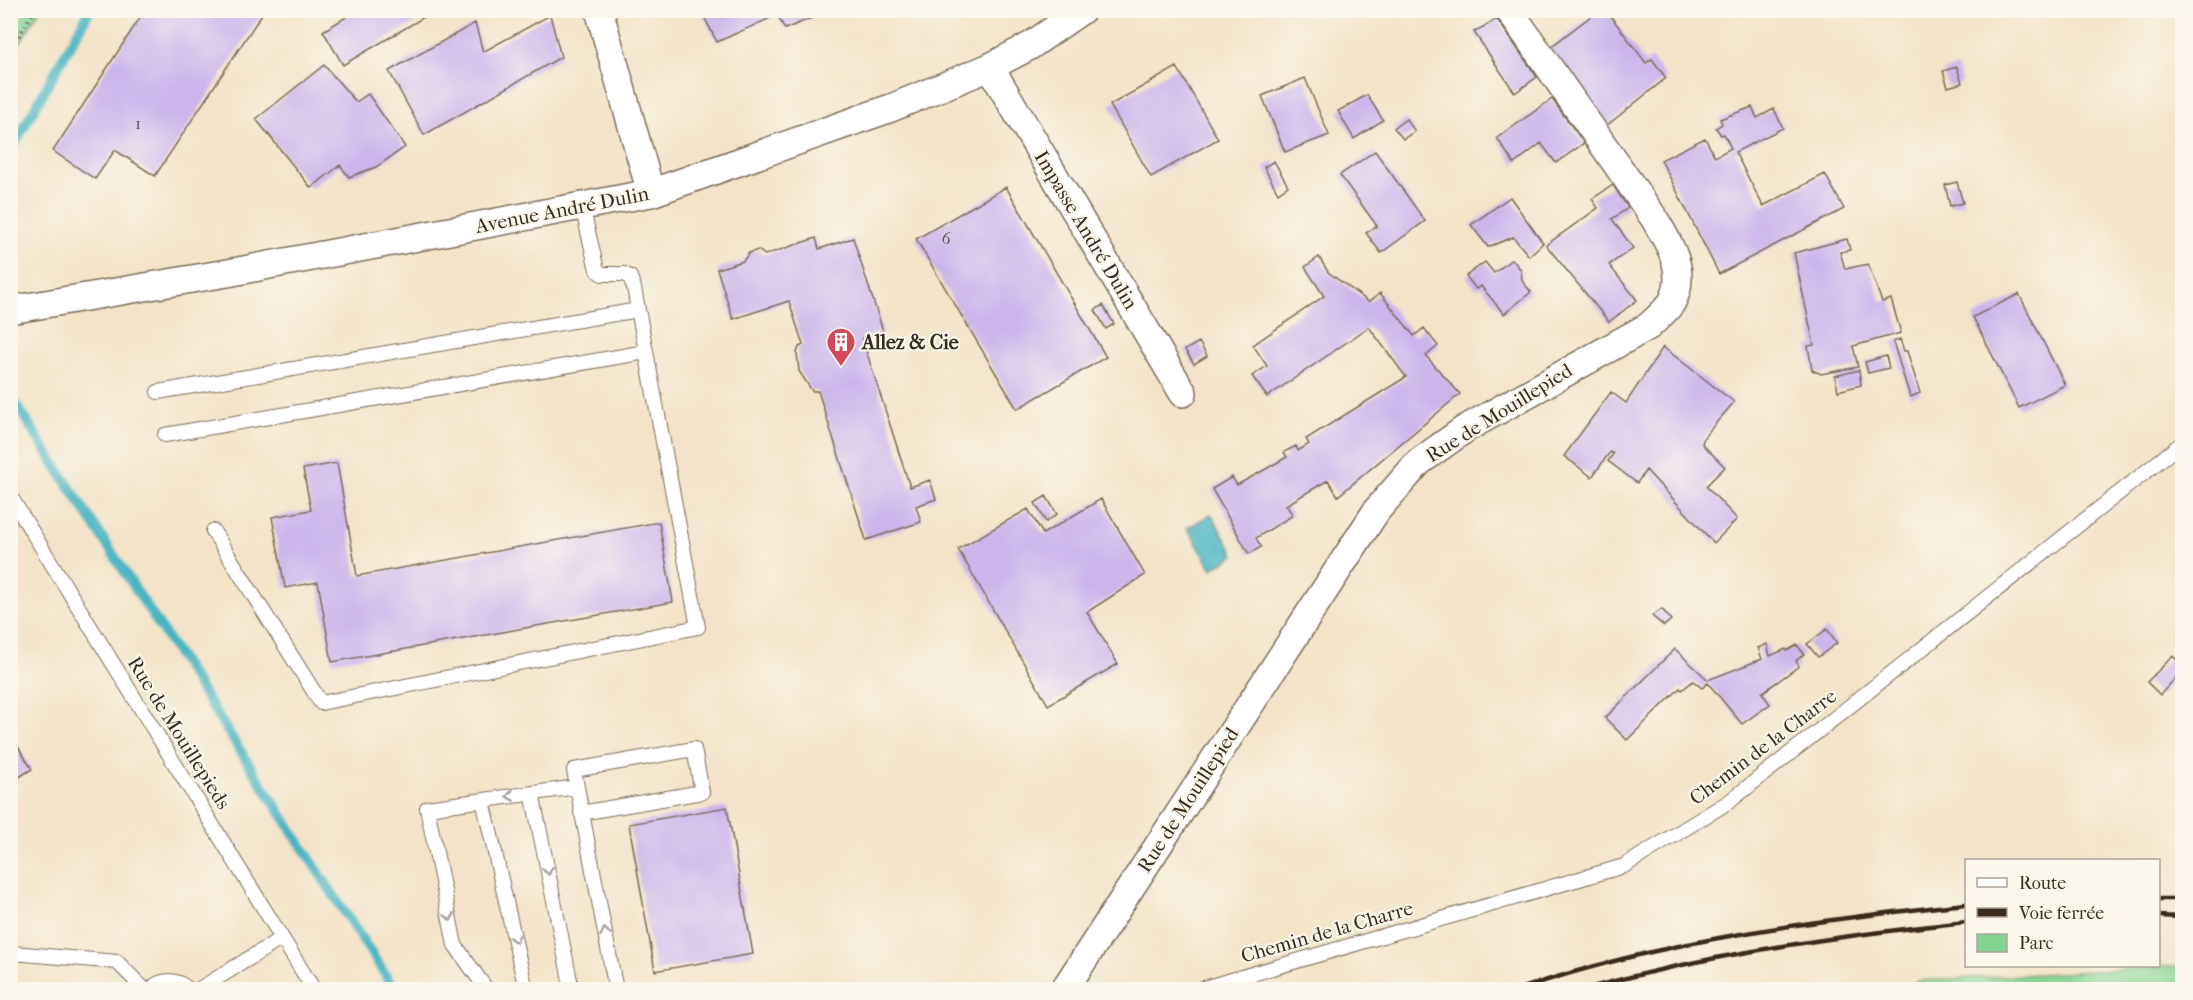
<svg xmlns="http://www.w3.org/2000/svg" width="2193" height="1000" font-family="'IM FELL French Canon',serif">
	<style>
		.green { fill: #83d393; stroke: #5f7e58; stroke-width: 1.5 }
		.water { fill: #46b4c2; stroke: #406f70; stroke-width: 1.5 }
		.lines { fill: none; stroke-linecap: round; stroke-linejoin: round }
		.stream { stroke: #46b4c2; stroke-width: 10 }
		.building { fill: #cbb5eb }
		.lane-casing { stroke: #7b6b5a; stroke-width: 16 }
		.street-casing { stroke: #7b6b5a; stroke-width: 30 }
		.path { stroke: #7b6b5a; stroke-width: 4; stroke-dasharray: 1.5 4.5; stroke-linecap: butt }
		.lane { stroke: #fff; stroke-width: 14 }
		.street { stroke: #fff; stroke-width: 27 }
		.rail { stroke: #3b2a1e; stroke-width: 4.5 }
		.oneway { stroke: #a79f9a }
		.labels { text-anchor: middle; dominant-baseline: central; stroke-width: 4.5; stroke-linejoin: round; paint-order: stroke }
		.number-label { font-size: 16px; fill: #5f4d51 }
		.street-label { font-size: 20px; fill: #3b2a1e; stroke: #fbf7ec }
		.poi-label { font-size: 20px; font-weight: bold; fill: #3b2a1e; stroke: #fbf7ec; text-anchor: start }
	</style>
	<rect width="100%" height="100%" fill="#fbf7ec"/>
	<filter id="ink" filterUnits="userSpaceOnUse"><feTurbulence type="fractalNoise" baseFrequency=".0167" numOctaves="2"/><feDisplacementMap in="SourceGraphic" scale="12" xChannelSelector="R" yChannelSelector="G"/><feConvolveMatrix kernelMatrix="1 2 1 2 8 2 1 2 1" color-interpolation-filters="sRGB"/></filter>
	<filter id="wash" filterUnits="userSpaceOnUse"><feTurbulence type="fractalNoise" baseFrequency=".008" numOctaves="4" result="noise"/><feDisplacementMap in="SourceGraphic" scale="24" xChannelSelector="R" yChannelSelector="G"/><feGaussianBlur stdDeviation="1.35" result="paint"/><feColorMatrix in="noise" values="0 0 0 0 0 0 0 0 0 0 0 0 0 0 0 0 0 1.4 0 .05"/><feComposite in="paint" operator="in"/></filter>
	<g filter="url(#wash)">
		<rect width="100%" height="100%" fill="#f3e3c8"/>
		<path class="green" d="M 11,10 L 39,11 L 11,58 L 10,11 Z
			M 2182,966 L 2182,989 L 1910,989 L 1917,981 Z"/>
		<path class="water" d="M 1211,514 L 1235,555 L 1212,569 L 1187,528 Z"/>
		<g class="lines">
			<path class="stream" d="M 10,152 L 90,10
				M 10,395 L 395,990"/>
		</g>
		<g id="blocks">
			<path class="building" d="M 145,10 L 256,10 L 262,14 L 155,176 L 115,150 L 95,179 L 53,151 Z
				M 358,10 L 436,10 L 343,65 L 323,31 Z
				M 1599,10 L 1606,10 L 1646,63 L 1652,59 L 1666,78 L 1605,127 L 1548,49 Z
				M 701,11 L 828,11 L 785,29 L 777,15 L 717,42 Z
				M 550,15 L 561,57 L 424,135 L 389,71 L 475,23 L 483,52 Z
				M 1497,19 L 1537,77 L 1515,93 L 1474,32 Z
				M 324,65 L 356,102 L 368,94 L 405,147 L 376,167 L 349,177 L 340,165 L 311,188 L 256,119 Z
				M 1177,67 L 1218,139 L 1151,177 L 1110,105 Z
				M 1957,67 L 1962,83 L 1948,87 L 1943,71 Z
				M 1305,78 L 1329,135 L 1285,152 L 1262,96 Z
				M 1367,95 L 1383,120 L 1354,139 L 1338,111 Z
				M 1552,99 L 1584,143 L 1556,163 L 1541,143 L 1514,164 L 1497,138 Z
				M 1752,107 L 1757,118 L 1774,109 L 1783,128 L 1735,152 L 1763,206 L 1825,174 L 1844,209 L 1719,274 L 1661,160 L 1705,138 L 1715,157 L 1731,148 L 1724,134 L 1721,135 L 1716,128 L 1722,124 L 1720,119 Z
				M 1406,119 L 1415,131 L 1403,139 L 1394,128 Z
				M 1375,151 L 1425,221 L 1381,253 L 1366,233 L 1377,226 L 1340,175 Z
				M 1274,161 L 1288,186 L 1278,193 L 1264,167 Z
				M 1957,182 L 1963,203 L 1950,206 L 1945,185 Z
				M 1613,185 L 1628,208 L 1612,219 L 1633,248 L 1609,265 L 1637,300 L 1609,322 L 1546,245 L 1598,208 L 1592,199 Z
				M 1006,187 L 1106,357 L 1017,409 L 916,239 Z
				M 1510,197 L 1543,243 L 1529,256 L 1513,237 L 1488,247 L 1471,225 Z
				M 816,238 L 819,249 L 853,238 L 883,331 L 862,338 L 910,487 L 930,480 L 936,499 L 916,506 L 921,522 L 866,540 L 818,391 L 812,391 L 799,371 L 797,353 L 799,347 L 803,345 L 789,301 L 733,319 L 717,269 L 743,261 L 749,253 L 758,250 L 765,255 Z
				M 1847,239 L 1850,250 L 1840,252 L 1845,269 L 1868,264 L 1882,302 L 1891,299 L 1901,333 L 1853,346 L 1858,367 L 1821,374 L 1812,370 L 1808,346 L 1814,345 L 1794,253 Z
				M 1319,257 L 1328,272 L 1369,302 L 1380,293 L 1414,336 L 1424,328 L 1438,346 L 1426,356 L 1460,394 L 1338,496 L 1328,480 L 1286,505 L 1293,515 L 1256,538 L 1261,547 L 1249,554 L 1212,489 L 1232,477 L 1237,485 L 1266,469 L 1287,457 L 1284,452 L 1296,446 L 1298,451 L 1309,444 L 1306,439 L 1406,377 L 1369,327 L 1267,397 L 1252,376 L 1267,366 L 1253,345 L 1324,296 L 1305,267 Z
				M 1512,259 L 1521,270 L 1522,281 L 1531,292 L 1504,314 L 1481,286 L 1476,289 L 1466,276 L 1485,262 L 1494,273 Z
				M 2019,294 L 2065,385 L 2019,408 L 1973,317 Z
				M 1103,305 L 1114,324 L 1106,329 L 1095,310 Z
				M 1900,339 L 1904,351 L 1907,351 L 1920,393 L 1910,397 L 1893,342 Z
				M 1199,342 L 1207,356 L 1194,364 L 1185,350 Z
				M 1663,347 L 1734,402 L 1704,437 L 1702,444 L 1725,467 L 1706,486 L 1737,519 L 1714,543 L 1646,470 L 1637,483 L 1608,461 L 1613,454 L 1610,452 L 1592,477 L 1564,456 L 1611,392 L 1626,403 Z
				M 1886,356 L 1889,368 L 1868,373 L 1865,362 Z
				M 1859,370 L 1861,385 L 1838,391 L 1835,376 Z
				M 337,463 L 357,576 L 659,522 L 673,602 L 332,662 L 318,582 L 285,588 L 272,517 L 311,510 L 303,469 Z
				M 1046,496 L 1057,514 L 1046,522 L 1035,503 Z
				M 1101,499 L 1145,575 L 1087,612 L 1118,664 L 1048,705 L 958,549 L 1028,509 L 1043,534 Z
				M 1662,609 L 1671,620 L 1664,626 L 1652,616 Z
				M 1827,629 L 1837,643 L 1818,657 L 1807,644 Z
				M 1767,644 L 1770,656 L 1786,649 L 1787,651 L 1797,645 L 1804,654 L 1796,661 L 1799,666 L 1762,693 L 1770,704 L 1742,724 L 1708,683 L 1702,688 L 1693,681 L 1682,690 L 1680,688 L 1627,740 L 1605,718 L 1675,649 L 1708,680 L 1762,659 L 1758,648 Z
				M 2173,656 L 2182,665 L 2182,671 L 2160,695 L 2147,682 Z
				M 10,734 L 32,769 L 10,783 Z
				M 727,807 L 753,954 L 655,971 L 629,824 Z"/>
		</g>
	</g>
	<g filter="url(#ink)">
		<use href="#blocks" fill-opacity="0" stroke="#7b6b5a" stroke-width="1.5"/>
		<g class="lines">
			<g class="lane-casing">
				<path id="lane" d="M 158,392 L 638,310
					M 165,435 L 646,352
					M 10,496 L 314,990
					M 213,531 L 321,703 L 698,627 L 634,288 L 630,277 L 624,274 L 602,274 L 597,270 L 582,206
					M 577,787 L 574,770 L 694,749 L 702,792 L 581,813
					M 532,793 L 572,990
					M 483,800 L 526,990
					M 10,956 L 13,953 L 117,962 L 145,990
					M 150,990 C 161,978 177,978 189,990
					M 198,990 L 282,938
					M 487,990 L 455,945 L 427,808 L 577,787 L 616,990
					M 1197,990 L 1624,866 L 1730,801 L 2182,443"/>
			</g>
			<g class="street-casing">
				<path id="street" d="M 599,10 L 651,193
					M 990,67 L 1183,393
					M 10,310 L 233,272 L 651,193 L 891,108 L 990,67 L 1030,46 L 1082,10
					M 1064,990 L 1377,510 L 1419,462 L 1465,429 L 1649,326 C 1656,319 1667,310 1672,302 C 1688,272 1669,243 1654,218 L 1509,10"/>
			</g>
			<path class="path" d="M 10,52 L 34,10"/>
			<use href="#lane" class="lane"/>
			<use href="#street" class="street"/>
			<path class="rail" d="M 2158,899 L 2182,899
				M 2158,916 L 2182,917
				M 1517,990 C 1662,940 1815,920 1966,904
				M 1582,990 C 1707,954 1837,936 1966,922"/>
		</g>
		<defs><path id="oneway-chevron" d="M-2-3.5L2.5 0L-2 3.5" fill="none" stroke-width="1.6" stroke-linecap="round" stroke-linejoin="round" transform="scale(1.5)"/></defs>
		<g class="oneway">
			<use href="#oneway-chevron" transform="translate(510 796) rotate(172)"/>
			<use href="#oneway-chevron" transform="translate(548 871) rotate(78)"/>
			<use href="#oneway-chevron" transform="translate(450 917) rotate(78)"/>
			<use href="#oneway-chevron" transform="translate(605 932) rotate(-101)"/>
			<use href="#oneway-chevron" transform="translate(515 939) rotate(77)"/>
		</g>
	</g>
	<defs>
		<g id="building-pin" transform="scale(1.5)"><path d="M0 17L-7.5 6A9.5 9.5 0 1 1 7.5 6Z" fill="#d1495b" stroke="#fbf7ec"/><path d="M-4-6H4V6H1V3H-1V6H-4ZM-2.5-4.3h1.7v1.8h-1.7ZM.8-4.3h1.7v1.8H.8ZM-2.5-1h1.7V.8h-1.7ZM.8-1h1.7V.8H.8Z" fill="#fff"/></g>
	</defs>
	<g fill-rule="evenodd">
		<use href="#building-pin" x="841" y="342"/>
	</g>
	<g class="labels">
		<g class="number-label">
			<text x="138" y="123">1</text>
			<text x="946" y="238">6</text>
		</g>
		<g class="street-label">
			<text transform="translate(562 210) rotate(-11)">Avenue André Dulin</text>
			<text transform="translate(1086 230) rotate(59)">Impasse André Dulin</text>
			<text transform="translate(1499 413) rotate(-32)">Rue de Mouillepied</text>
			<text transform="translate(179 733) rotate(58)">Rue de Mouillepieds</text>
			<text transform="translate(1763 747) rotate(-37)">Chemin de la Charre</text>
			<text transform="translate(1188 800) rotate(-57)">Rue de Mouillepied</text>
			<text transform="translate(1327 932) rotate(-16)">Chemin de la Charre</text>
		</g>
		<g class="poi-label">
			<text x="862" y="342">Allez &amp; Cie</text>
		</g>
	</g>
	<rect width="2193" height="1000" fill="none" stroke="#fbf7ec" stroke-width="36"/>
	<rect x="1965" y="859" width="195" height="108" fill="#fbf7ec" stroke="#aea59a" stroke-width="1.5"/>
	<rect x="1977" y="878" width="30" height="9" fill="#ffffff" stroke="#aea59a" stroke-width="1.5"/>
	<text x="2019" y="889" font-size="18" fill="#3b2a1e">Route</text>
	<rect x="1977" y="908" width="30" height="9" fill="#3b2a1e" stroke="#aea59a" stroke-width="1.5"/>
	<text x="2019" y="919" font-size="18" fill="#3b2a1e">Voie ferrée</text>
	<rect x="1977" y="934" width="30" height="18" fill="#83d393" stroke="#aea59a" stroke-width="1.5"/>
	<text x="2019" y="949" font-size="18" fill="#3b2a1e">Parc</text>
</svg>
